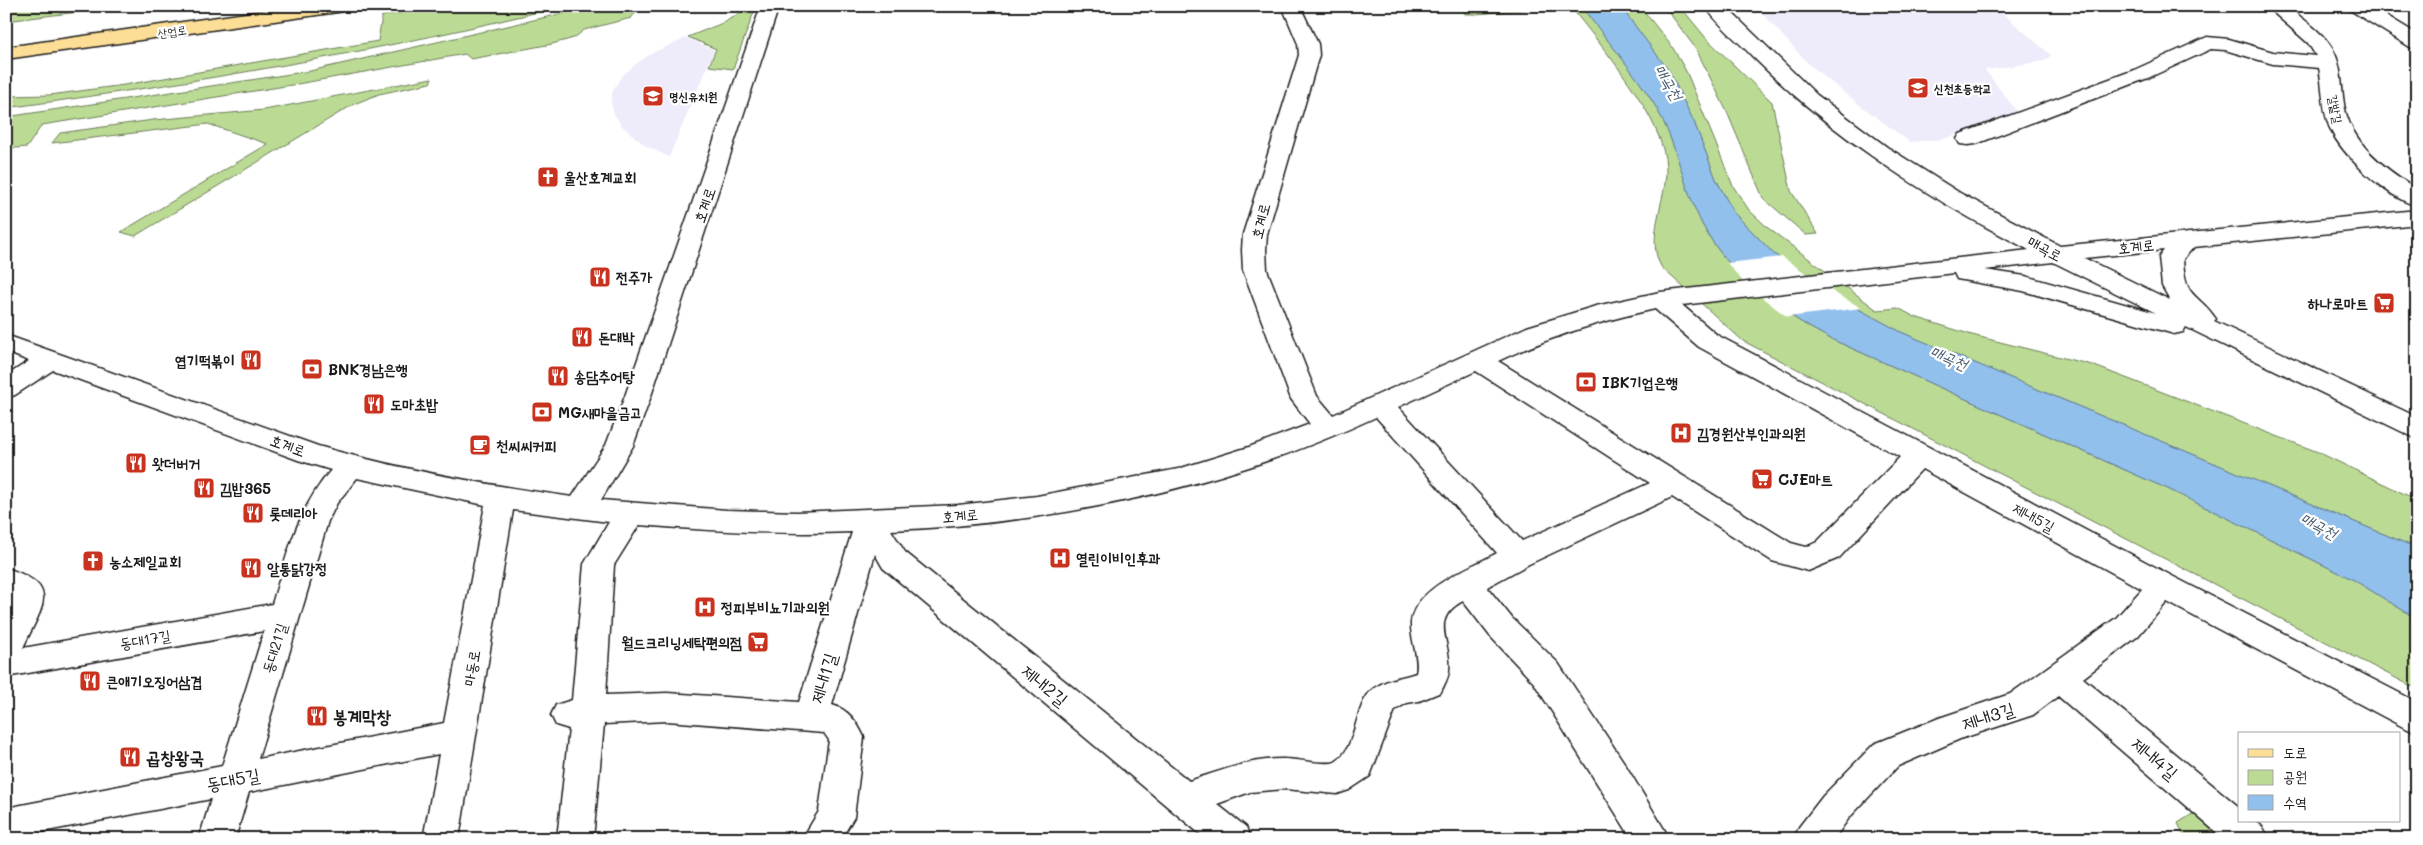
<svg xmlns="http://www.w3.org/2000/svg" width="2423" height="845" font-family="Mali,'Poor Story',sans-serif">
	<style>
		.built { fill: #eeebfa }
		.green { fill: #bbdb94; stroke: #6c7c58 }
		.water { fill: #92c0ec; stroke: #637e99 }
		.pier { fill: #fff }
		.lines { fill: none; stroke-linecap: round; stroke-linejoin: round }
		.minor-casing { stroke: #1c1c1c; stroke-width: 3 }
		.major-casing { stroke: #1c1c1c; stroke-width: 3 }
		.minor { fill: #fff; fill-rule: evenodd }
		.major { fill: #fcde96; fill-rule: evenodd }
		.labels { text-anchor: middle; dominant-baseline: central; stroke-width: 4.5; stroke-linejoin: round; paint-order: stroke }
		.far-street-label { font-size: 12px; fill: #1c1c1c; stroke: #fff }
		.far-poi-label { font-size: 12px; font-weight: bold; fill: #1c1c1c; stroke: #fff; text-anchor: start }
		.poi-label { font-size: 15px; font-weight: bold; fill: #1c1c1c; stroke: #fff; text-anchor: start }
		.street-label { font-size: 15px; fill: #1c1c1c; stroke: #fff }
		.water-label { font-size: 16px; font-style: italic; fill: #4b5e6f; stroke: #fff }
		.near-street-label { font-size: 18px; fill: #1c1c1c; stroke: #fff }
		.near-poi-label { font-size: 18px; font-weight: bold; fill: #1c1c1c; stroke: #fff; text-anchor: start }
	</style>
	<rect width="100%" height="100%" fill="#fff"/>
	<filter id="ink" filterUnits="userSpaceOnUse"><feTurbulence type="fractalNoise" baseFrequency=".02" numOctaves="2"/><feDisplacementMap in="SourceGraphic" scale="10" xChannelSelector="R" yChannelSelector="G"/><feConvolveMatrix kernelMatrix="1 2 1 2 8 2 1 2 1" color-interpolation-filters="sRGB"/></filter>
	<g filter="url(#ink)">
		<path class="built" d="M 1755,6 L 1994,6 L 2051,55 L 2045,61 L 1985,70 L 2018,113 L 1943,139 L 1910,142 L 1861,106 L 1810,65 Z
			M 686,38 L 714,50 L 669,157 L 646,146 L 622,126 L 614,114 L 611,102 L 613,90 L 621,77 L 636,64 L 652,53 Z"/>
		<path class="green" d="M 6,6 L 126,6 L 6,21 Z
			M 441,6 L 563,6 C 378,52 194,83 6,108 L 6,96 L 50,95 L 124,85 L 378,41 L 382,16 Z
			M 595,6 L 640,8 L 631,18 L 584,30 L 574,38 L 552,44 L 471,59 L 465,54 L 292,85 L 42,125 L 27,147 L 6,149 L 6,117 L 310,71 Z
			M 1460,6 L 1569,6 L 1476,14 L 1465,14 Z
			M 1570,6 L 1581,6 C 1606,39 1634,71 1656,107 C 1677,143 1683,187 1702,224 C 1729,276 1781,313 1831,339 L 2170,490 L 2354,580 L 2417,619 L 2417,689 L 1743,341 L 1662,268 C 1644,239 1667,200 1666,168 C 1665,118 1600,45 1570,6 Z
			M 1620,6 L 1640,6 L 1673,48 L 1687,73 L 1733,186 L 1749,210 L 1768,228 L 1877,310 L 1898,308 L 1915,317 L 1972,335 L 2092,365 L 2318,452 L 2417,500 L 2417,548 L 1903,333 L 1836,297 L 1774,254 L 1733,212 L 1716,179 L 1694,122 L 1669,71 Z
			M 748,8 L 755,9 L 733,69 L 709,66 L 716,49 L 688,37 L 725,22 Z
			M 1683,10 L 1706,38 L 1772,102 L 1791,191 L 1818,234 L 1806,235 L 1763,198 L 1727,112 L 1696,49 L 1668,11 Z
			M 432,78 L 430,83 L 379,94 L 354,104 L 135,236 L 121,232 L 268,144 L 208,124 L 52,143 L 60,133 L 153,120 L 264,110 Z
			M 2202,808 L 2236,839 L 2185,839 L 2178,823 Z"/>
		<path class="water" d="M 1581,6 L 1620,6 L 1669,71 L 1694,122 L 1716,179 L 1733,212 L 1774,254 L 1836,297 L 1903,333 L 2417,548 L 2417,619 L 2354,580 L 2170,490 L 1831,339 C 1780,312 1730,277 1702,224 C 1683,187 1677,143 1656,107 C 1634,71 1606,39 1581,6 Z"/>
		<path class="pier" d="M 1782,257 L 1838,295 L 1862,308 L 1787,317 L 1746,285 L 1727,263 Z"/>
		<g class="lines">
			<g class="minor-casing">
				<path id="minor" d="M 761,6 L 779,6 L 651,396 L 633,446 L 601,500 L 727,510 L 797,512 L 958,505 L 1037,496 L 1178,469 L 1249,447 L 1310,424 L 1291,399 L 1243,270 L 1242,250 L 1243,234 L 1299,55 L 1298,44 L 1282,6 L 1300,6 L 1318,44 L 1319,55 L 1267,234 L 1266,250 L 1267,270 L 1317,396 L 1333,415 L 1527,327 L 1596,306 L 1660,292 L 2029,250 C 1928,198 1833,137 1752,56 C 1737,40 1717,24 1705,6 L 1725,6 L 1817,95 L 1887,147 L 1960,193 L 2060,246 L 2417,210 L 2417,224 L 2194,247 L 2183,259 C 2185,301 2197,291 2216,319 L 2214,321 L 2417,417 L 2417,439 L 2186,327 L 2183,332 L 2174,334 L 2023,291 L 1957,279 L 1954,273 L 1682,305 L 1717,335 L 2174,577 L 2417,702 L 2417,732 L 2405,728 L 2167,602 L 2138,636 L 2083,678 L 2239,807 L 2239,821 C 2258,821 2261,821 2269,839 L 2224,839 L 2058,696 L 2033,715 L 1960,739 L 1898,766 L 1849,818 L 1834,839 L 1794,839 L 1799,827 L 1823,796 L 1874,744 L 1939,718 L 2010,694 L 2116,618 L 2142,589 L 1922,469 L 1839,558 L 1808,571 L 1772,561 L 1672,497 L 1529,564 L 1487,587 L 1512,618 L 1558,663 L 1623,761 L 1670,839 L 1632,839 L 1534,683 L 1490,636 L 1463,601 C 1428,620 1452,641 1449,670 C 1449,677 1444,685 1441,692 L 1419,701 L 1407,703 L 1395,710 L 1370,776 L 1349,790 L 1337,794 L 1285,789 L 1250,792 L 1217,804 L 1246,827 L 1251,839 L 1206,839 L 883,568 L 875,554 L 832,705 C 848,709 857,722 864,737 L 854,817 L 841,839 L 802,839 L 819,811 L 829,740 L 824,733 L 667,721 L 604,724 L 593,839 L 557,839 L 569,729 L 556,725 L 551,715 L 556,705 L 572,700 L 584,564 L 609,522 L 513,510 L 459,839 L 423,839 L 439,754 L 249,792 L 235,839 L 199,839 L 211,799 L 6,839 L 6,808 L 222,766 L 264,631 L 6,677 L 6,615 L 12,598 L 6,595 L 6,568 C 63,586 42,606 23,648 L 272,604 C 287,555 297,510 331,470 L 298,460 L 53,370 L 15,395 L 6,398 L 6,376 L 29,361 L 6,352 L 6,335 L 318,446 C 401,470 487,485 572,497 L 606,445 L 625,396 ZM 2164,250 L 2159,257 L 2162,286 L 2170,300 L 2084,258 ZM 2053,262 L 2156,313 L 2025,276 L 1985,270 ZM 1655,309 L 1699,347 L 1900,457 L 1817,542 L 1806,547 L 1791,543 L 1498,361 C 1552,336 1597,322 1655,309 ZM 1476,371 L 1650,483 L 1522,541 L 1398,407 ZM 1376,417 L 1497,553 C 1470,568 1413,588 1411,623 C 1410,639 1420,658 1416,673 C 1401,678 1386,679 1373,689 C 1354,704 1357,750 1335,762 C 1326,766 1297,759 1285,759 C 1252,758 1221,771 1189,781 L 905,552 L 891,530 C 1059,523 1223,488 1376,417 ZM 357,478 L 485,505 L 444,723 L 258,759 L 328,521 L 337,503 ZM 639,525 C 710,531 780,535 852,532 L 799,702 L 667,693 L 606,695 L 614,565 Z
					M 2266,6 L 2287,6 C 2302,19 2321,30 2332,48 C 2342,64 2341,85 2344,104 C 2350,143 2385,169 2417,189 L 2417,206 C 2387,198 2340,154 2329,126 C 2322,108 2323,87 2319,68 L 2273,64 L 2225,50 L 2211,49 L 2148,78 L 1976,144 L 1968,145 L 1960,144 L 1957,139 L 1960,134 L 2134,70 L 2207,37 L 2229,39 L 2273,52 L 2316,56 L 2308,43 Z
					M 2348,6 L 2371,6 L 2417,34 L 2417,49 L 2410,47 L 2350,10 Z"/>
			</g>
			<g class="major-casing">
				<path id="major" d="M 296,6 L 347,6 L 345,10 L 338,12 L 6,59 L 6,47 Z"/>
			</g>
			<use href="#minor" class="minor"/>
			<use href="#major" class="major"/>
		</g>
	</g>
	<defs>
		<g id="school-square" transform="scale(1.125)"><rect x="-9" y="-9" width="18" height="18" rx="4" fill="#c8321e" stroke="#fff"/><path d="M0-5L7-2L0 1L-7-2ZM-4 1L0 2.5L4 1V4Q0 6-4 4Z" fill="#fff"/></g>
		<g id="church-square" transform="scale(1.125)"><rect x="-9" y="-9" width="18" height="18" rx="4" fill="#c8321e" stroke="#fff"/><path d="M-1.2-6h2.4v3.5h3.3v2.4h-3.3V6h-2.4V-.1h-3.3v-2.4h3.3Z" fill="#fff"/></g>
		<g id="restaurant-square" transform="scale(1.125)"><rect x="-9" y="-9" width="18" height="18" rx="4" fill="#c8321e" stroke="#fff"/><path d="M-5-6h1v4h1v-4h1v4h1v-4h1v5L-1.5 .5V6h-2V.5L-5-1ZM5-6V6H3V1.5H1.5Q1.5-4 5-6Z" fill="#fff"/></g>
		<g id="supermarket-square" transform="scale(1.125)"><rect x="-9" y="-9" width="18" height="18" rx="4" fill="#c8321e" stroke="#fff"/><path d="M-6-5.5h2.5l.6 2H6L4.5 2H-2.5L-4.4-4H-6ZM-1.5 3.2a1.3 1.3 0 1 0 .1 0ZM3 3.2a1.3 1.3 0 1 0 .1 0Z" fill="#fff"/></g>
		<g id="bank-square" transform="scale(1.125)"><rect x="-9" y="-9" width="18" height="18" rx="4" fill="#c8321e" stroke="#fff"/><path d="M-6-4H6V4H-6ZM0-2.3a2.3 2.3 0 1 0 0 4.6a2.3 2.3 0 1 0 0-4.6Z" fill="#fff"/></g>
		<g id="hospital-square" transform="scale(1.125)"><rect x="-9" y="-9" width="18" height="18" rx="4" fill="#c8321e" stroke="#fff"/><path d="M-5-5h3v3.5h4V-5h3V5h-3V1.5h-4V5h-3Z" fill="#fff"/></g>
		<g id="cafe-square" transform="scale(1.125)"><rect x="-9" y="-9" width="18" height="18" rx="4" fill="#c8321e" stroke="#fff"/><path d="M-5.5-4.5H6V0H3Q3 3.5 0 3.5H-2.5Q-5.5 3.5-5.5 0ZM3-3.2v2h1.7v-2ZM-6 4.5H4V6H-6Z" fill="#fff"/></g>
	</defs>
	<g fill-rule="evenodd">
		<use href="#school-square" x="1918" y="88"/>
		<use href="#school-square" x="653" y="96"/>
		<use href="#church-square" x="548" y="177"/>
		<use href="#restaurant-square" x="600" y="277"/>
		<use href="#supermarket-square" x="2384" y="303"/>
		<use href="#restaurant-square" x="582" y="337"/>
		<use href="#restaurant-square" x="251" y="360"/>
		<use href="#bank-square" x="312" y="369"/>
		<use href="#restaurant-square" x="558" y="376"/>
		<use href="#bank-square" x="1586" y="382"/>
		<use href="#restaurant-square" x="374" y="404"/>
		<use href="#bank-square" x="542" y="412"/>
		<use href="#hospital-square" x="1681" y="433"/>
		<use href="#cafe-square" x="480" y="445"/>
		<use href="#restaurant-square" x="136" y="463"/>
		<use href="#supermarket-square" x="1762" y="479"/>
		<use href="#restaurant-square" x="204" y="488"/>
		<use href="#restaurant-square" x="253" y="513"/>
		<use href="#hospital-square" x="1060" y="558"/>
		<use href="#church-square" x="93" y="561"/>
		<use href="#restaurant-square" x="251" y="568"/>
		<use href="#hospital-square" x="705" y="607"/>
		<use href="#supermarket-square" x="758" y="642"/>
		<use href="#restaurant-square" x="90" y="681"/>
		<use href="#restaurant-square" x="317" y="716"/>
		<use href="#restaurant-square" x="130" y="757"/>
	</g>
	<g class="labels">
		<g class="far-street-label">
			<text transform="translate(172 31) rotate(-8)">산업로</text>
			<text transform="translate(2336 109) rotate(79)">갈밭길</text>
		</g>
		<g class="far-poi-label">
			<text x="1934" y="88">신천초등학교</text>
			<text x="669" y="96">명신유치원</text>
		</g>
		<g class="poi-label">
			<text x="564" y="177">울산호계교회</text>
			<text x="616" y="277">전주가</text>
			<text x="2368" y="303" text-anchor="end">하나로마트</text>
			<text x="598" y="337">돈대박</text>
			<text x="235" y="360" text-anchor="end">엽기떡볶이</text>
			<text x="328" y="369">BNK경남은행</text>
			<text x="574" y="376">송담추어탕</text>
			<text x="1602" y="382">IBK기업은행</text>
			<text x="390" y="404">도마초밥</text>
			<text x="558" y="412">MG새마을금고</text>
			<text x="1697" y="433">김경원산부인과의원</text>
			<text x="496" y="445">천씨씨커피</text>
			<text x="152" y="463">왓더버거</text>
			<text x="1778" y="479">CJE마트</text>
			<text x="220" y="488">김밥365</text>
			<text x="269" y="513">롯데리아</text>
			<text x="1076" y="558">열린이비인후과</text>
			<text x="109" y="561">농소제일교회</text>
			<text x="267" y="568">알통닭강정</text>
			<text x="721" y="607">정피부비뇨기과의원</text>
			<text x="742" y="642" text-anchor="end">월드크리닝세탁편의점</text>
			<text x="106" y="681">큰애기오징어삼겹</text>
		</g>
		<g class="street-label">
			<text transform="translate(704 205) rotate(-71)">호계로</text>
			<text transform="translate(1260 221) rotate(-76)">호계로</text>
			<text transform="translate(2136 246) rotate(-6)">호계로</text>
			<text transform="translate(2045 248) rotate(28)">매곡로</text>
			<text transform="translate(288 445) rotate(20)">호계로</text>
			<text transform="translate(960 515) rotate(-5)">호계로</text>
			<text transform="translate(2034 517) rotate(28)">제내5길</text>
			<text transform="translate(145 639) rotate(-10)">동대17길</text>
			<text transform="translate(274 648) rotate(-73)">동대21길</text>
			<text transform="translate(471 668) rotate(-80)">마동로</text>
		</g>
		<g class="water-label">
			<text transform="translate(1669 82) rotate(59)">매곡천</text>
			<text transform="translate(1949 357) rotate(23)">매곡천</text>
			<text transform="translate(2319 525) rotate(28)">매곡천</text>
		</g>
		<g class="near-street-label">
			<text transform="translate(823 678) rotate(-73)">제내1길</text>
			<text transform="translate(1045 685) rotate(39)">제내2길</text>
			<text transform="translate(1988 716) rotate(-18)">제내3길</text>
			<text transform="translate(2155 758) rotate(40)">제내4길</text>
			<text transform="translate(233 779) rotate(-11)">동대5길</text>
		</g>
		<g class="near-poi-label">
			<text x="333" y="716">봉계막창</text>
			<text x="146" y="757">곱창왕국</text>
		</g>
	</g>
	<rect width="2423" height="845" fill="none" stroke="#fff" stroke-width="25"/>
	<rect x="12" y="12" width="2398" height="820" fill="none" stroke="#1c1c1c" stroke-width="2" filter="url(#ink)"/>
	<rect x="2238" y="732" width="162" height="90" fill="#ffffff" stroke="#a4a4a4"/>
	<rect x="2248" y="749" width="25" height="8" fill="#fcde96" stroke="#a4a4a4"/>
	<text x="2283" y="758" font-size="15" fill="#1c1c1c">도로</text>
	<rect x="2248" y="770" width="25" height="15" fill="#bbdb94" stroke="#a4a4a4"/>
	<text x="2283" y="782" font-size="15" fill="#1c1c1c">공원</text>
	<rect x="2248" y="795" width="25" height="15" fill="#92c0ec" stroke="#a4a4a4"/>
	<text x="2283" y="808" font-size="15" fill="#1c1c1c">수역</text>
</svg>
